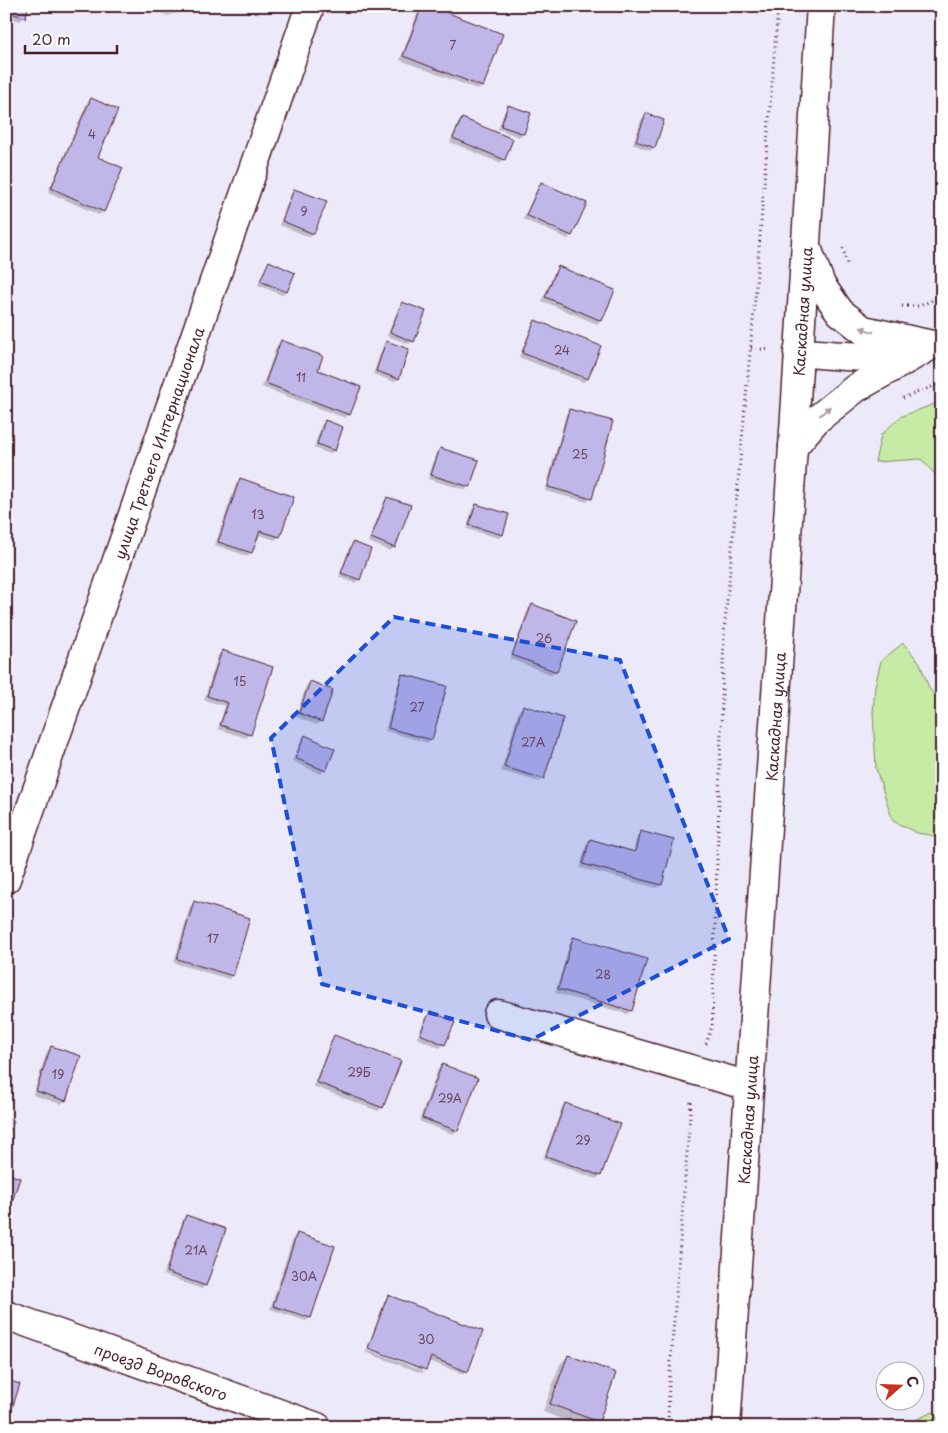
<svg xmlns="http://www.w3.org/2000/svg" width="948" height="1433" font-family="'Playpen Sans',sans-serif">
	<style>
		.green { fill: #c5eba5; stroke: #888568 }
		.shadow { fill: #0003 }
		.building { fill: #c0b7e9; stroke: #4a1f2b }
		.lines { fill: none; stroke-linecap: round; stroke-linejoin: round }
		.minor-casing { stroke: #4a1f2b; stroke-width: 31 }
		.path { stroke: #4a1f2b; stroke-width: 3; stroke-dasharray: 1 4; stroke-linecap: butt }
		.minor { stroke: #fff; stroke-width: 28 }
		.oneway { fill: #ae9aa0 }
		.marked { fill: #1d4ed8; fill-opacity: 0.2; stroke: #1d4ed8; stroke-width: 4; stroke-dasharray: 10 6; stroke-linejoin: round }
		.labels { text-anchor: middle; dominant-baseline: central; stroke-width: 4.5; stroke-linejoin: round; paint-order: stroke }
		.number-label { font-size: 12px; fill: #68455a }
		.street-label { font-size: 15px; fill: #4a1f2b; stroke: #fff }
	</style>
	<rect width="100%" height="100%" fill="#ece9f8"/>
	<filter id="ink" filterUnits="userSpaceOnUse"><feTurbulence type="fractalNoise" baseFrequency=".02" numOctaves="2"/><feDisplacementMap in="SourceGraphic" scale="10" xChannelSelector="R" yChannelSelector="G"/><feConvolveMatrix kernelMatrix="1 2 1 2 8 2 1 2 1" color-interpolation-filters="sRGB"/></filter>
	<g filter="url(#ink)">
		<path class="green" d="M 942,401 L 942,482 L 921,459 L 875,462 L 881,435 L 900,417 Z
			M 903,643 L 920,663 L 929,688 L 942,705 L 942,837 L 917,833 L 893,821 L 876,769 L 873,712 L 875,686 L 881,661 Z
			M 933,1412 L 942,1424 L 942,1427 L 904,1427 L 906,1424 Z"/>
		<path class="shadow" d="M 6,6 L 24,17 L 20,21 L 6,16 Z
			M 140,6 L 175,6 L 173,13 L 169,16 Z
			M 422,6 L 482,86 L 479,90 L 400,60 L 419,9 Z
			M 91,99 L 103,211 L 99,215 L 48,192 L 87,103 Z
			M 508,106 L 523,133 L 519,137 L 498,129 L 505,110 Z
			M 646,115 L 654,147 L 650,151 L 633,144 L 642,118 Z
			M 462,119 L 504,159 L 500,163 L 450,142 L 458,123 Z
			M 541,184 L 571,235 L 568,239 L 523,219 L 538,187 Z
			M 294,190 L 313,233 L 310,237 L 279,225 L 291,194 Z
			M 270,263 L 286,292 L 282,295 L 258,285 L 266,267 Z
			M 558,268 L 601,320 L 597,324 L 542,301 L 555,271 Z
			M 402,304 L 413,341 L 409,344 L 387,336 L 399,308 Z
			M 535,321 L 587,379 L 583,382 L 519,357 L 532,325 Z
			M 281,342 L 316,371 L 359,387 L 348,415 L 345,418 L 262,387 L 277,345 Z
			M 387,343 L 398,378 L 394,382 L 373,374 L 383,346 Z
			M 570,411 L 611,422 L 590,499 L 587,502 L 545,491 L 566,414 Z
			M 325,422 L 334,450 L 330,454 L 314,448 L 321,425 Z
			M 440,449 L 469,486 L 466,490 L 428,479 L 436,453 Z
			M 240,480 L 292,497 L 279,537 L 275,540 L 257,534 L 251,553 L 247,556 L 215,545 L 236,484 Z
			M 388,498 L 394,547 L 390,551 L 368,542 L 384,502 Z
			M 476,506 L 508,515 L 502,535 L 499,538 L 467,529 L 472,509 Z
			M 353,544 L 359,579 L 355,583 L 339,577 L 349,548 Z
			M 532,605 L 574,622 L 555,672 L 552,675 L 510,659 L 528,609 Z
			M 222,652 L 250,734 L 246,738 L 218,729 L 225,706 L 204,700 L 218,655 Z
			M 402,676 L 431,739 L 428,743 L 385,731 L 399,680 Z
			M 310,683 L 321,721 L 317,725 L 296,717 L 306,686 Z
			M 523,707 L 561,719 L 543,779 L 539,782 L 501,771 L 519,710 Z
			M 305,737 L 325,770 L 321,774 L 292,761 L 301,741 Z
			M 641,833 L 672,841 L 661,885 L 657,888 L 580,868 L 586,844 L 590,841 L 633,852 L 637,836 Z
			M 194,903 L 232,975 L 229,979 L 174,963 L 190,906 Z
			M 574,939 L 631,1011 L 627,1014 L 555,993 L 570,943 Z
			M 430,1013 L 444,1044 L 440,1048 L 417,1038 L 426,1016 Z
			M 335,1036 L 382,1107 L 378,1111 L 313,1086 L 331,1040 Z
			M 51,1048 L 79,1057 L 65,1101 L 61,1104 L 33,1095 L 47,1051 Z
			M 442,1065 L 457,1131 L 453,1134 L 419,1121 L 438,1069 Z
			M 565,1105 L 619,1125 L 600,1176 L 596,1179 L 543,1159 L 562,1108 Z
			M 186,1216 L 205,1285 L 202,1289 L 163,1275 L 183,1220 Z
			M 297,1234 L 310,1318 L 306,1321 L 270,1309 L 293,1238 Z
			M 388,1296 L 467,1371 L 463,1374 L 429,1361 L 425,1368 L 368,1346 L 385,1300 Z
			M 367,1349 L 424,1371 L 422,1373 L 365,1352 Z
			M 568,1356 L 597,1421 L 592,1427 L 583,1427 L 543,1412 L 560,1364 Z"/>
		<path class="building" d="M 6,6 L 29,6 L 25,18 L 6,11 Z
			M 154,6 L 176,6 L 174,13 Z
			M 422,6 L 430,6 L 503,34 L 483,87 L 403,56 Z
			M 91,98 L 118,110 L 98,157 L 123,168 L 104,212 L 51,188 Z
			M 508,105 L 531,113 L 524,134 L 501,126 Z
			M 646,113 L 664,120 L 655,148 L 636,141 Z
			M 462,118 L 513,139 L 505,160 L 453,138 Z
			M 541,182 L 587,203 L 572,236 L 526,215 Z
			M 294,189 L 327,201 L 314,234 L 282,221 Z
			M 269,261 L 295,273 L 287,292 L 260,281 Z
			M 558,266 L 615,290 L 602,321 L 545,297 Z
			M 402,302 L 426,311 L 414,342 L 390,332 Z
			M 535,320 L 601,346 L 588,379 L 522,353 Z
			M 281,340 L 323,356 L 318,370 L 361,387 L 350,415 L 265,383 Z
			M 386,341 L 409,349 L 399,379 L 376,371 Z
			M 569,409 L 613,421 L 592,499 L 548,487 Z
			M 325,420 L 343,427 L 335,451 L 317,444 Z
			M 440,448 L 479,460 L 470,487 L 431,475 Z
			M 240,478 L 294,497 L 280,537 L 260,531 L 252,553 L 218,542 Z
			M 387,497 L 411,505 L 395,548 L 371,538 Z
			M 476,504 L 509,514 L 503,535 L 469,525 Z
			M 353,542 L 371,549 L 360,580 L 341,573 Z
			M 532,604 L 576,621 L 557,672 L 512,655 Z
			M 222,650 L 273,667 L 251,735 L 220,725 L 228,703 L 207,696 Z
			M 402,674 L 447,686 L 432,740 L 388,728 Z
			M 310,681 L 333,690 L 322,722 L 299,713 Z
			M 523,705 L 563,718 L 544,779 L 504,767 Z
			M 305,735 L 335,749 L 326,771 L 295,758 Z
			M 640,831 L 674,840 L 662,885 L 583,864 L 590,839 L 635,852 Z
			M 194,901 L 250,918 L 233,976 L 177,959 Z
			M 573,937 L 647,959 L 632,1011 L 558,989 Z
			M 430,1011 L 455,1022 L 445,1045 L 420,1034 Z
			M 334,1035 L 401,1061 L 383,1108 L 316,1082 Z
			M 51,1046 L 81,1056 L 66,1101 L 36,1091 Z
			M 442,1064 L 478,1078 L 458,1131 L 422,1118 Z
			M 565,1103 L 620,1124 L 601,1176 L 546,1156 Z
			M 6,1118 L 14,1121 L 6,1139 Z
			M 6,1173 L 20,1178 L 6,1220 Z
			M 186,1215 L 226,1229 L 206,1286 L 166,1272 Z
			M 297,1233 L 335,1246 L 311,1318 L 273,1306 Z
			M 388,1295 L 483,1331 L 468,1372 L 431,1357 L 426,1370 L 368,1348 Z
			M 568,1355 L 616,1373 L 599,1422 L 550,1404 Z
			M 6,1380 L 20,1384 L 7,1424 L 6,1424 Z"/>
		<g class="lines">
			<g class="minor-casing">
				<g id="minor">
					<path d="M 809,253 L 821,285 L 840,312 L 863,330 L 932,345"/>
					<path d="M 798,352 C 836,356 872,360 909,351"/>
					<path d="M 793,447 L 816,420 L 856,388 L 932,345"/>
					<path id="s1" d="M 6,879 L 310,6"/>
					<path d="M 498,1014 L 749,1086"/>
					<path id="s2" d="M 6,1315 L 317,1427"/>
					<path id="s3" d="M 726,1427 L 793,447 L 821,6"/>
				</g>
			</g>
			<path class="path" d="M 843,248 L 847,264
				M 902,306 L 919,306 L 942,296
				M 751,348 L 770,350
				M 903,398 L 942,383
				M 706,1044 L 712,1026 L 724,634 L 755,299 L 778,6
				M 668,1427 L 669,1384 L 691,1101"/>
			<use href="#minor" class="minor"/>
		</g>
		<defs><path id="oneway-solid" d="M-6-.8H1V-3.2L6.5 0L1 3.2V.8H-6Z" transform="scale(1.25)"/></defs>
		<g class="oneway">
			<use href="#oneway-solid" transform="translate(867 330) rotate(-161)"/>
			<use href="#oneway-solid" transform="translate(825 411) rotate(-41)"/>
		</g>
	</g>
	<path class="marked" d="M 394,617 L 620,660 L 729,939 L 531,1040 L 322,984 L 271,738 Z"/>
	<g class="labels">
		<g class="number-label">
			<text x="453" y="45">7</text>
			<text x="92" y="134">4</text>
			<text x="304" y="211">9</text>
			<text x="562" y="350">24</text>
			<text x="301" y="377">11</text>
			<text x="580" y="454">25</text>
			<text x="258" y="514">13</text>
			<text x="544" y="638">26</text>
			<text x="240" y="681">15</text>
			<text x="417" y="707">27</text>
			<text x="533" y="742">27А</text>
			<text x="213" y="938">17</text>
			<text x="603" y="974">28</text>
			<text x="359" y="1072">29Б</text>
			<text x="58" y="1074">19</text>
			<text x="450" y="1098">29А</text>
			<text x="583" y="1140">29</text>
			<text x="196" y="1250">21А</text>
			<text x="304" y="1276">30А</text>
			<text x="426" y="1339">30</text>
		</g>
		<g class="street-label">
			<text stroke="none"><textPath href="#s3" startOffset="1118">Каскадная улица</textPath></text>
			<text stroke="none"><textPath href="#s1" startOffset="462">улица Третьего Интернационала</textPath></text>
			<text stroke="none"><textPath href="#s3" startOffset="712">Каскадная улица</textPath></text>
			<text stroke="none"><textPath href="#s3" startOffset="308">Каскадная улица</textPath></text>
			<text stroke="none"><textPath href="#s2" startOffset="165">проезд Воровского</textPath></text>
		</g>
	</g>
	<rect width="948" height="1433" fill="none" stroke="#fff" stroke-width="25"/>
	<rect x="12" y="12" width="923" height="1408" fill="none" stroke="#4a1f2b" stroke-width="2" filter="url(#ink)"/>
	<g transform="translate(900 1386) rotate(70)"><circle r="24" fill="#ffffff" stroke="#b7a5aa"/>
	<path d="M0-4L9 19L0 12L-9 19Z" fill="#c8321e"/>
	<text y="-8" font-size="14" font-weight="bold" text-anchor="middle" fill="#4a1f2b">С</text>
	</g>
	<path d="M25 45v8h92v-8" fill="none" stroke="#4a1f2b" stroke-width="2.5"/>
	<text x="32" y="45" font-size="15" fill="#4a1f2b" stroke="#ffffff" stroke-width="4" paint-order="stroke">20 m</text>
</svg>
